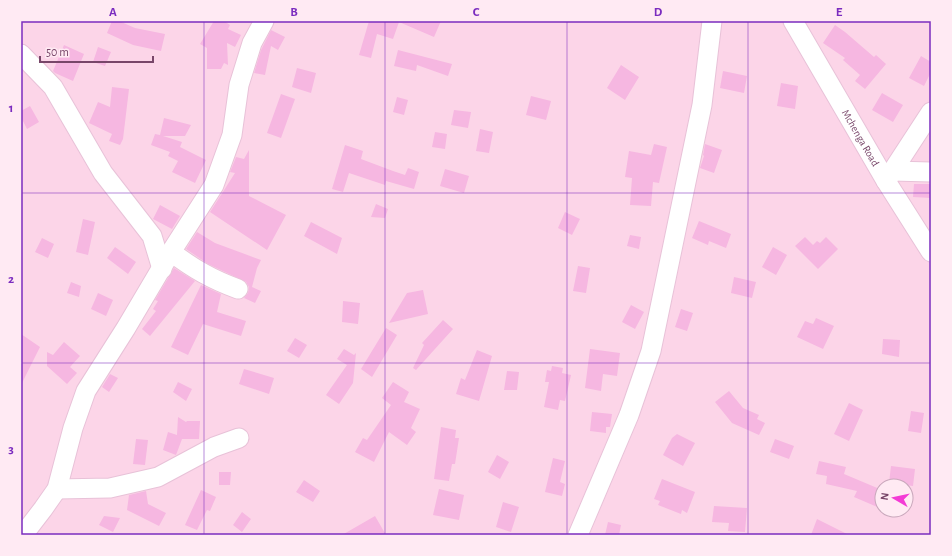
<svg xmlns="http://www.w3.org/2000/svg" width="952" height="556" font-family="'Alegreya Sans',sans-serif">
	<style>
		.residential { fill: #fcd5e8; fill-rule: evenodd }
		.building { fill: #f6b7e1 }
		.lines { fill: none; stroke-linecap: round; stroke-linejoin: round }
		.minor-casing { stroke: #e8c2d8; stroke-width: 21 }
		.minor { stroke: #fff; stroke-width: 19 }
		.grid { fill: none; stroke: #7b2cbf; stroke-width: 1; stroke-opacity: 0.55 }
		.labels { text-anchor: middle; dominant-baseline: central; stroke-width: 3.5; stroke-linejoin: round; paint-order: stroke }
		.street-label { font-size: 11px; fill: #784669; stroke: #ffeaf3 }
		.neatline { fill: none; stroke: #7b2cbf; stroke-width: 1.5 }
		.grid-label { font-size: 13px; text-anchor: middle; font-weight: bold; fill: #7b2cbf }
	</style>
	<rect width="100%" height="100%" fill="#fee2ee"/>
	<path class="residential" d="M 21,21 L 931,21 L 931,535 L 21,535 ZM 882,486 L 906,486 L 906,510 L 882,510 Z"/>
	<path class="building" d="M 112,21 L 119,21 L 135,28 L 165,34 L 161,51 L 133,45 L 107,33 Z
		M 214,21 L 224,21 L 230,25 L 228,29 L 241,35 L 235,47 L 227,43 L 228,65 L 224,63 L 221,69 L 207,69 L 207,48 L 200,44 Z
		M 369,21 L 441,21 L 434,37 L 399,22 L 393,39 L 377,34 L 371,58 L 359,55 Z
		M 835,25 L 845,32 L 874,57 L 876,55 L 886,64 L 865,89 L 855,81 L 860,75 L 843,60 L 845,58 L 823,43 Z
		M 271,30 L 285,37 L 278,50 L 271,46 L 265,75 L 254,73 L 261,50 Z
		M 64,45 L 84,54 L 73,81 L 55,73 L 53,71 Z
		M 98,47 L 111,52 L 105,66 L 93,62 Z
		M 398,50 L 452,64 L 448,76 L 417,65 L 416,71 L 394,66 Z
		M 921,56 L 931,62 L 931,72 L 924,86 L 909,78 Z
		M 621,65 L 639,77 L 625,100 L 607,88 Z
		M 297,68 L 316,73 L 311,93 L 292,87 Z
		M 723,71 L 747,76 L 744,93 L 720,88 Z
		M 781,83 L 798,86 L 795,109 L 777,106 Z
		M 112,87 L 129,89 L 123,139 L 120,145 L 109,141 L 112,134 L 89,123 L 98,102 L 110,107 Z
		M 882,93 L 903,105 L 893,122 L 872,110 Z
		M 281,94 L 295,99 L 281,138 L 267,133 Z
		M 531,96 L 551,101 L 546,120 L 526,115 Z
		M 397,97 L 408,100 L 404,115 L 393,112 Z
		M 30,106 L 39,122 L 27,129 L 21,117 L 21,111 Z
		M 454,110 L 471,112 L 468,128 L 451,125 Z
		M 164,118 L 191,125 L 185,136 L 163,136 L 182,142 L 180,147 L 206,160 L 195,183 L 172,172 L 178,161 L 168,156 L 170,152 L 151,145 L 155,134 L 160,135 Z
		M 480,129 L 493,132 L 489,153 L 476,151 Z
		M 435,132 L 447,134 L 445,149 L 432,147 Z
		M 654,144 L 667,147 L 659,183 L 653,182 L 651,206 L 630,205 L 632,178 L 625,177 L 629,151 L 651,155 Z
		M 705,144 L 722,150 L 714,173 L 700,168 L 704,156 L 703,155 Z
		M 345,145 L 363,151 L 361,159 L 393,171 L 405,175 L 408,168 L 419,172 L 414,189 L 386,181 L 385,185 L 349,173 L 343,192 L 332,189 Z
		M 249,150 L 249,196 L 286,215 L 267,250 L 210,212 L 235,173 L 230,172 L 236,157 L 244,159 Z
		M 445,169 L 469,176 L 464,193 L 440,186 Z
		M 914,184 L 931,184 L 931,198 L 913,197 Z
		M 376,204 L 388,209 L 385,218 L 371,217 Z
		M 160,205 L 180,216 L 172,229 L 153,219 Z
		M 565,212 L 580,219 L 572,235 L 558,228 Z
		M 83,219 L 95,222 L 88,255 L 76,252 Z
		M 699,221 L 731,234 L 726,248 L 709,241 L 708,245 L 692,238 Z
		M 311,222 L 342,238 L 337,254 L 304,236 Z
		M 197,232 L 215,243 L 261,260 L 257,268 L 252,287 L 261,291 L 255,303 L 244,298 L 248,293 L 249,287 L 246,282 L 208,264 L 186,249 Z
		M 630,235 L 641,237 L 639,249 L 627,246 Z
		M 805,237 L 813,245 L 817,241 L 820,243 L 826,237 L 838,249 L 818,269 L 795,246 Z
		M 42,238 L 54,244 L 48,258 L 35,252 Z
		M 115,247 L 136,262 L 128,274 L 107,258 Z
		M 773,247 L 787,255 L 776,275 L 762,267 Z
		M 578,266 L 590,268 L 586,293 L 573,291 Z
		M 174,268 L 195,281 L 150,336 L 142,329 L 156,311 L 153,309 L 158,301 L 155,300 Z
		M 734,277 L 756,282 L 752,298 L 731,293 Z
		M 71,282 L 81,286 L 79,297 L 67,293 Z
		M 201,285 L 221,294 L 217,312 L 246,321 L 241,336 L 203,324 L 188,355 L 171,347 Z
		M 423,290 L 428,314 L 389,323 L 407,293 Z
		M 98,293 L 113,300 L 106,316 L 91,309 Z
		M 343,301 L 360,303 L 358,324 L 342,322 Z
		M 631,305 L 644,312 L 635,329 L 622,322 Z
		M 681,309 L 693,313 L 687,331 L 675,327 Z
		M 816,318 L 834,326 L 823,349 L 797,337 L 805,321 L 813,324 Z
		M 443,320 L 453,329 L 416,370 L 413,368 L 424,345 L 422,343 Z
		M 386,328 L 397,335 L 372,377 L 361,369 Z
		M 21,334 L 40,347 L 21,385 Z
		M 295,338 L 307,345 L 299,358 L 287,351 Z
		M 883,339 L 900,340 L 899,357 L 882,354 Z
		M 64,342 L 80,356 L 70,367 L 77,373 L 67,384 L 47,366 L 47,352 L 53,355 Z
		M 344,349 L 354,355 L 356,353 L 353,383 L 339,404 L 326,395 L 347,365 L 337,359 Z
		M 590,349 L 620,353 L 617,376 L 603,374 L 601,391 L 585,388 Z
		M 477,350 L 492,356 L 479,401 L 456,394 L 461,378 L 465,380 Z
		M 552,366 L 563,368 L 562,373 L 571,375 L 565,401 L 560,400 L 558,410 L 544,407 L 549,382 L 545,382 L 547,370 L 551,371 Z
		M 244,369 L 274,378 L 269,394 L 239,384 Z
		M 507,371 L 519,372 L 517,390 L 504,390 Z
		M 110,374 L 118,378 L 109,392 L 102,387 Z
		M 178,382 L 192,389 L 186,401 L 173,392 Z
		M 393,382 L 409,392 L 404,402 L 420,409 L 411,428 L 416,432 L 407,445 L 389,432 L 374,462 L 355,452 L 363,438 L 367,440 L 391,405 L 382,398 Z
		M 729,391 L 743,408 L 759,415 L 757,419 L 765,423 L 759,435 L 732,423 L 715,402 Z
		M 849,403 L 863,410 L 849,441 L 834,434 Z
		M 911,411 L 924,413 L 921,433 L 908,431 Z
		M 592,412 L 612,414 L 610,427 L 606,427 L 606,433 L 590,431 Z
		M 178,417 L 186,422 L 187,421 L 200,421 L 199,439 L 182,439 L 176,455 L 163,450 L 168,432 L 177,435 Z
		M 441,427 L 456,430 L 455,438 L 459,438 L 455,464 L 452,464 L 449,481 L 434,479 Z
		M 677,434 L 695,443 L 683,466 L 663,455 L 672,438 Z
		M 136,439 L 148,440 L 145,465 L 133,464 Z
		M 775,439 L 794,446 L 789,459 L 770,452 Z
		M 497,455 L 509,462 L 500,479 L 488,472 Z
		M 553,458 L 565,461 L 560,482 L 565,484 L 562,496 L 545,492 Z
		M 819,461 L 846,467 L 844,474 L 882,490 L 882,509 L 854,497 L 857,491 L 826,484 L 827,476 L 816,474 Z
		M 891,466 L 915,469 L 913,486 L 889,483 Z
		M 219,472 L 231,472 L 230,485 L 219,485 Z
		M 662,479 L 695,492 L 687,513 L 682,510 L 681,514 L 658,505 L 660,501 L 654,499 Z
		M 304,480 L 320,491 L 313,502 L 296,492 Z
		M 439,489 L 464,495 L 459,520 L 433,515 Z
		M 201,490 L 216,497 L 210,511 L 207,510 L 197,530 L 185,525 Z
		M 146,491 L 148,504 L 166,513 L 159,526 L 127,510 L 129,495 Z
		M 503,502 L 519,507 L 511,532 L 496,527 Z
		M 714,506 L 747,508 L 745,532 L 728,531 L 729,523 L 712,522 Z
		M 242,512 L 251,519 L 242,532 L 233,525 Z
		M 104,516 L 120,518 L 113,532 L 99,525 Z
		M 375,516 L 386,535 L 342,535 Z
		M 817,519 L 849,535 L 811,535 Z
		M 608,522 L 621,525 L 619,535 L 605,535 Z"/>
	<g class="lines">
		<g class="minor-casing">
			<g id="minor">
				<path id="s1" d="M 793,21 L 886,181 L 931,252"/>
				<path d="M 21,54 L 53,87 L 103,173 L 152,236 L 162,269"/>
				<path d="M 892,171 L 931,172"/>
				<path d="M 886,181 L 931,112"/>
				<path d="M 171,252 C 194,269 211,279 238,289"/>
				<path d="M 57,489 L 110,488 L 158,477 L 214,447 L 239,438"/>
				<path d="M 23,535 L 43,509 L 57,489 L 73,428 L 86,391 L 126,328 L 171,252 L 214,185 L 232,135 L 239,85 L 252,43 L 264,21"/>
				<path d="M 578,535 L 629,415 L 651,351 L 702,105 L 712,21"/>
			</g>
		</g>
		<use href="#minor" class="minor"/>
	</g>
	<path class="grid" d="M 204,21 L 204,535M 385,21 L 385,535M 567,21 L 567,535M 748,21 L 748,535M 21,193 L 931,193M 21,363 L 931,363"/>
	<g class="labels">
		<g class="street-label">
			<text stroke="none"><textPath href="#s1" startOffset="135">Mchenga Road</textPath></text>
		</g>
	</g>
	<rect width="952" height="556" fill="none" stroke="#ffeaf3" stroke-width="44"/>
	<g transform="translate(894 498) rotate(279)"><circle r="19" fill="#ffeaf3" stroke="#c9a8bc"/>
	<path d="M0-3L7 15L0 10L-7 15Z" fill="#f43bd5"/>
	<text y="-6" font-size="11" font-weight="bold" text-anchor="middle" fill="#784669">N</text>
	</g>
	<path d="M40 56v6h113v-6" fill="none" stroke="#784669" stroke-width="2"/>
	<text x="46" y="56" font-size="12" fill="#784669" stroke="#ffeaf3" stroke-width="3" paint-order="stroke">50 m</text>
	<rect x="22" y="22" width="908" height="512" class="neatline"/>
	<g class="grid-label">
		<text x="113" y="16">A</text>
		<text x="294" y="16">B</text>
		<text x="476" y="16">C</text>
		<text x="658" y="16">D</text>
		<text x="839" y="16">E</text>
		<text x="11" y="112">1</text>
		<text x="11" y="283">2</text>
		<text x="11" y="453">3</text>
	</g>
</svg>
